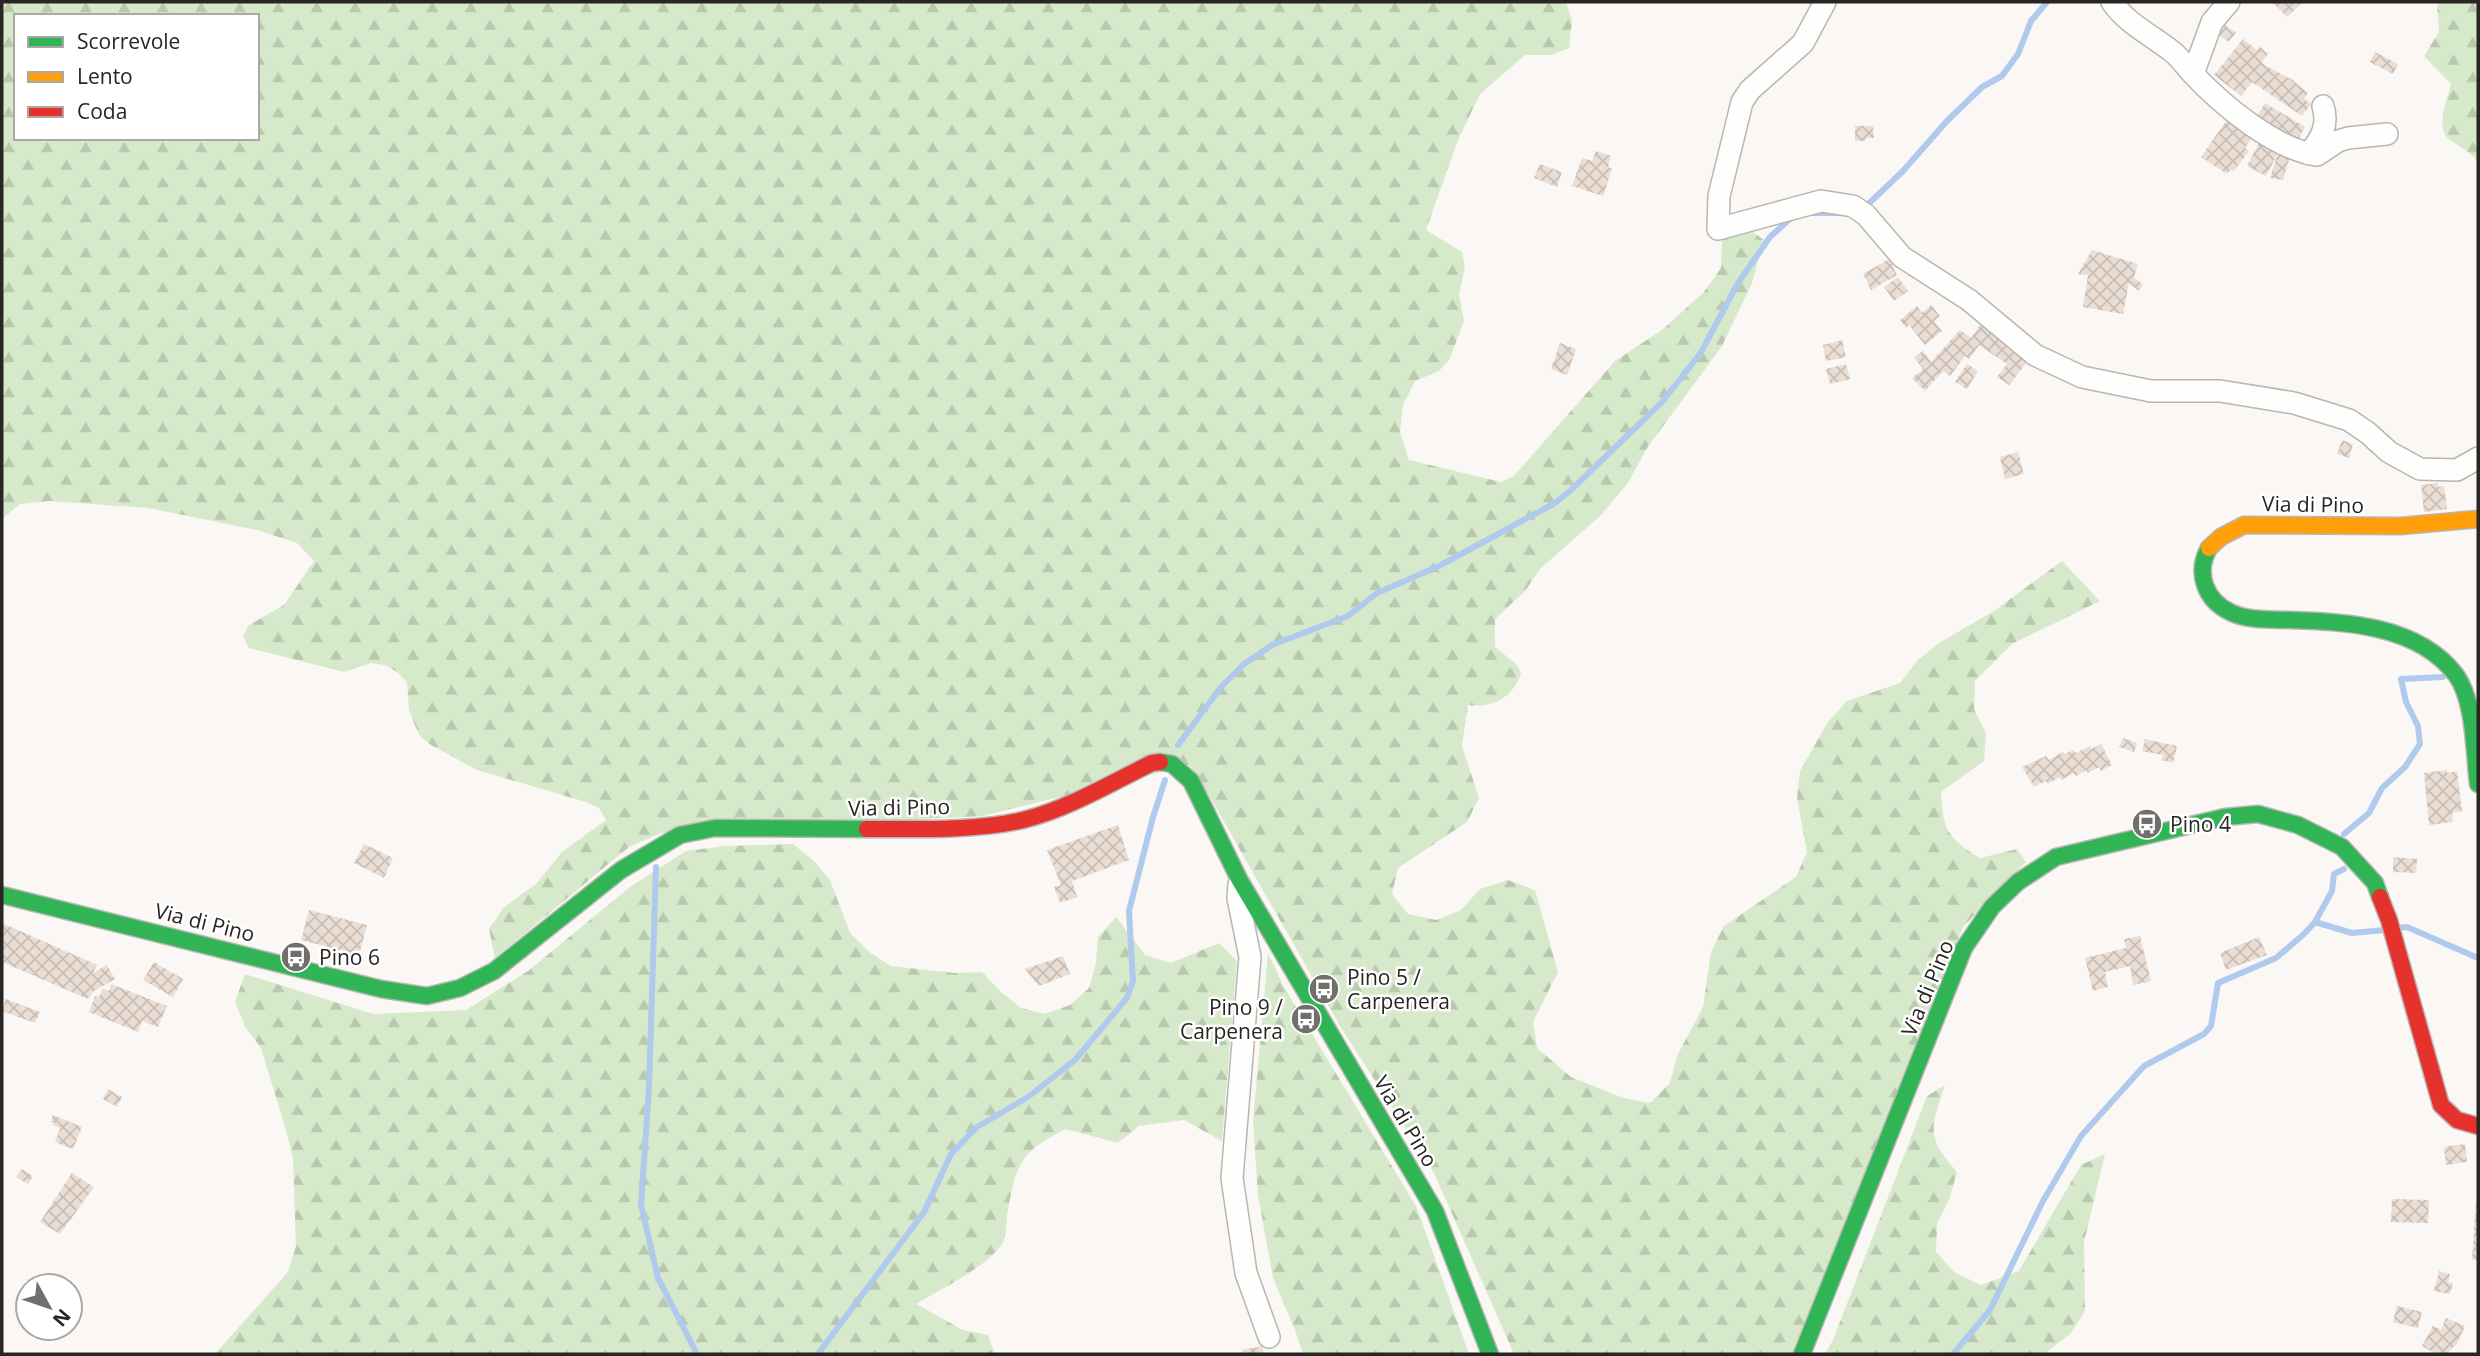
<svg xmlns="http://www.w3.org/2000/svg" width="2480" height="1356" font-family="'Open Sans',sans-serif">
	<style>
		.forest { fill: url(#forest-firs); fill-rule: evenodd }
		.lines { fill: none; stroke-linecap: round; stroke-linejoin: round }
		.stream { stroke: #afcaed; stroke-width: 6 }
		.building { fill: url(#building-cross-hatch) }
		.street-casing { stroke: #b8b6b3; stroke-width: 24 }
		.fast-casing { stroke: #b8b6b3; stroke-width: 19 }
		.slow-casing { stroke: #b8b6b3; stroke-width: 19 }
		.jam-casing { stroke: #b8b6b3; stroke-width: 19 }
		.street { stroke: #fefefd; stroke-width: 21 }
		.fast { stroke: #30b455; stroke-width: 16 }
		.slow { stroke: #ff9f0a; stroke-width: 16 }
		.jam { stroke: #e5322d; stroke-width: 16 }
		.labels { text-anchor: middle; dominant-baseline: central; stroke-width: 5; stroke-linejoin: round; paint-order: stroke }
		.street-label { font-size: 21px; fill: #282523; stroke: #fff }
		.poi-label { font-size: 21px; fill: #282523; stroke: #fff; text-anchor: start }
	</style>
	<defs>
		<pattern id="forest-firs" width="22" height="20" patternUnits="userSpaceOnUse" patternTransform="scale(1.75)"><rect width="22" height="20" fill="#d6eacb"/><path d="M5 1l3.5 6h-7zM16 11l3.5 6h-7z" fill="#b8c9ae"/></pattern>
		<pattern id="building-cross-hatch" width="8" height="8" patternUnits="userSpaceOnUse" patternTransform="scale(1.75)"><rect width="8" height="8" fill="#eaded4"/><path d="M0 0l8 8M0 8l8-8" fill="none" stroke="#c9beb6"/></pattern>
	</defs>
	<rect width="100%" height="100%" fill="#faf7f4"/>
	<path class="forest" d="M 2,2 L 1566,2 L 1572,21 L 1569,48 L 1551,55 L 1525,55 L 1480,94 L 1458,140 L 1426,230 L 1462,252 L 1465,267 L 1459,294 L 1464,321 L 1449,360 L 1439,371 L 1415,381 L 1403,405 L 1400,432 L 1409,460 L 1501,482 L 1514,476 L 1615,361 L 1662,330 L 1704,292 L 1721,268 L 1722,240 L 1747,228 L 1764,240 L 1752,283 L 1722,346 L 1647,448 L 1628,483 L 1601,515 L 1540,569 L 1525,591 L 1495,619 L 1495,647 L 1516,664 L 1521,673 C 1513,698 1493,708 1468,705 L 1462,746 L 1479,798 L 1467,822 L 1398,868 L 1392,894 L 1408,914 L 1436,920 L 1461,910 L 1480,889 L 1508,880 L 1535,890 L 1558,972 L 1533,1022 L 1537,1048 L 1571,1077 L 1623,1098 L 1650,1103 L 1670,1083 L 1677,1056 L 1703,1007 L 1711,952 L 1724,926 L 1796,877 L 1807,852 L 1797,798 L 1800,771 L 1828,722 L 1847,701 L 1900,683 L 1917,661 L 1939,643 L 1994,611 L 2062,561 L 2100,601 L 2012,644 L 1975,681 L 1974,709 L 1986,733 L 1984,761 L 1941,792 C 1943,830 1947,838 1980,858 L 2017,849 L 2026,862 L 1963,927 L 1795,1354 L 1514,1354 L 1434,1173 L 1340,1026 L 1201,781 L 1189,765 L 983,816 L 661,833 L 629,847 L 495,958 L 489,929 L 504,907 L 536,884 L 562,852 L 606,820 L 599,808 L 586,802 L 477,770 L 431,745 L 420,736 L 414,723 L 409,710 L 407,682 L 397,672 L 385,665 L 371,663 L 344,672 L 249,648 L 243,636 L 249,625 L 284,605 L 314,561 L 297,543 L 257,530 L 148,508 L 49,501 L 20,504 L 2,519 ZM 16,16 L 257,16 L 257,138 L 16,138 Z
		M 2437,2 L 2478,2 L 2478,162 C 2468,149 2458,147 2448,138 C 2435,125 2448,99 2451,84 L 2424,56 L 2439,32 Z
		M 793,844 L 814,861 L 830,880 L 850,933 L 869,952 L 891,966 L 955,973 L 982,972 L 1000,991 L 1021,1008 L 1045,1014 L 1070,1005 L 1089,988 L 1096,963 L 1098,937 L 1116,917 L 1145,955 L 1171,963 L 1219,943 L 1237,961 L 1222,1141 L 1184,1120 L 1139,1126 L 1118,1143 L 1066,1129 C 1023,1150 1016,1162 1008,1210 C 1006,1219 1007,1233 1003,1242 C 991,1265 939,1290 916,1304 L 963,1330 L 988,1335 L 995,1354 L 215,1354 L 288,1272 L 296,1246 L 293,1158 L 286,1130 L 261,1048 L 245,1026 L 235,1002 L 245,974 L 373,1014 L 466,1010 L 528,971 L 630,887 L 686,851 L 725,846 Z
		M 1268,953 L 1284,987 L 1417,1208 L 1469,1354 L 1303,1354 L 1295,1330 L 1273,1278 L 1258,1195 L 1253,1122 Z
		M 1945,1085 C 1931,1129 1925,1135 1957,1172 L 1949,1200 L 1937,1224 L 1936,1252 L 1954,1272 L 1981,1285 L 2019,1271 L 2081,1165 L 2105,1154 L 2084,1242 L 2085,1311 L 2070,1334 L 2044,1354 L 1825,1354 L 1833,1340 L 1927,1096 Z"/>
	<g class="lines">
		<path class="stream" d="M 1863,209 L 1903,171 L 1946,122 L 1982,87 L 2002,76 L 2018,54 L 2031,21 L 2047,2
			M 1808,213 L 1839,213
			M 1178,745 L 1221,687 L 1244,664 L 1272,645 L 1348,616 L 1377,593 L 1439,566 L 1555,503 L 1570,491 L 1662,402 L 1700,354 L 1738,283 L 1770,237 L 1792,217
			M 2344,834 L 2369,813 L 2382,788 L 2405,767 L 2420,744 L 2418,726 L 2406,702 L 2401,679 L 2443,677
			M 656,867 L 649,1087 L 641,1205 L 658,1278 L 697,1354
			M 2315,922 L 2352,933 L 2384,930
			M 2398,928 L 2407,927 L 2478,958
			M 818,1354 L 924,1212 L 951,1154 L 977,1127 L 1028,1097 L 1075,1060 L 1127,998 L 1133,981 L 1129,911 L 1153,817 L 1165,780
			M 1953,1354 L 1990,1310 L 2043,1201 L 2081,1136 L 2144,1066 L 2204,1034 L 2211,1026 L 2218,983 L 2276,958 L 2304,934 L 2315,922 L 2332,891 L 2334,874 L 2344,869"/>
	</g>
	<path class="building" d="M 2272,2 L 2303,2 L 2287,17 Z
		M 2221,23 L 2236,32 L 2229,42 L 2215,32 Z
		M 2243,39 L 2257,50 L 2260,47 L 2268,54 L 2261,62 L 2266,66 L 2291,79 L 2308,93 L 2304,99 L 2311,104 L 2302,116 L 2252,82 L 2241,96 L 2214,75 Z
		M 2375,52 L 2398,64 L 2393,74 L 2370,62 Z
		M 2265,103 L 2305,127 L 2296,143 L 2255,120 Z
		M 2229,117 L 2254,135 L 2245,148 L 2249,151 L 2234,171 L 2230,170 L 2227,174 L 2201,157 Z
		M 1855,126 L 1873,126 L 1874,138 L 1866,138 L 1866,141 L 1855,141 Z
		M 2259,143 L 2278,153 L 2266,176 L 2247,166 Z
		M 1596,151 L 1611,156 L 1608,167 L 1612,169 L 1603,196 L 1572,186 L 1582,158 L 1592,161 Z
		M 2278,153 L 2290,156 L 2283,180 L 2270,178 Z
		M 1540,164 L 1562,172 L 1557,187 L 1534,178 Z
		M 2092,250 L 2138,264 L 2134,277 L 2143,285 L 2139,291 L 2129,283 L 2123,314 L 2083,307 L 2088,275 L 2078,274 Z
		M 1889,259 L 1897,275 L 1871,290 L 1863,274 Z
		M 1898,277 L 1908,291 L 1894,301 L 1884,287 Z
		M 1931,305 L 1940,316 L 1934,321 L 1942,331 L 1925,345 L 1909,325 L 1906,328 L 1900,320 L 1917,306 L 1922,313 Z
		M 1985,318 L 2031,357 L 2009,385 L 1997,377 L 2007,364 L 1979,345 L 1969,359 L 1965,356 L 1950,376 L 1943,371 L 1925,391 L 1912,378 L 1923,369 L 1914,357 L 1923,351 L 1931,362 L 1960,330 L 1971,338 Z
		M 1842,340 L 1846,357 L 1826,361 L 1823,345 Z
		M 1560,343 L 1576,349 L 1567,375 L 1551,369 Z
		M 1846,364 L 1850,379 L 1830,384 L 1826,369 Z
		M 1967,364 L 1978,371 L 1967,389 L 1955,382 Z
		M 2342,440 L 2353,444 L 2349,458 L 2337,454 Z
		M 2018,452 L 2024,474 L 2005,479 L 2000,457 Z
		M 2438,483 L 2438,487 L 2444,486 L 2447,509 L 2424,512 L 2421,485 Z
		M 2123,738 L 2137,743 L 2134,752 L 2119,747 Z
		M 2145,739 L 2177,746 L 2173,763 L 2161,760 L 2163,755 L 2142,751 Z
		M 2101,744 L 2112,765 L 2101,771 L 2099,767 L 2088,773 L 2086,770 L 2076,776 L 2074,773 L 2061,780 L 2060,777 L 2048,784 L 2046,781 L 2034,787 L 2022,767 L 2046,756 L 2049,760 L 2063,752 L 2065,754 L 2073,750 L 2076,753 L 2090,746 L 2091,749 Z
		M 2447,770 L 2447,773 L 2457,771 L 2462,811 L 2452,813 L 2453,822 L 2429,825 L 2424,773 Z
		M 1118,825 L 1129,860 L 1072,881 L 1077,897 L 1060,903 L 1054,887 L 1061,885 L 1047,850 Z
		M 364,844 L 393,858 L 384,878 L 354,863 Z
		M 2393,857 L 2417,859 L 2416,873 L 2393,872 Z
		M 309,910 L 367,925 L 359,955 L 301,940 Z
		M 2,923 L 97,965 L 93,973 L 107,965 L 115,979 L 94,991 L 88,999 L 2,962 Z
		M 2140,936 L 2151,981 L 2133,985 L 2130,966 L 2105,972 L 2108,987 L 2093,991 L 2085,958 L 2126,948 L 2124,939 Z
		M 2259,937 L 2267,955 L 2226,970 L 2220,953 Z
		M 1063,956 L 1070,974 L 1039,986 L 1025,969 Z
		M 154,962 L 183,979 L 173,997 L 143,980 Z
		M 111,984 L 167,1006 L 158,1027 L 142,1021 L 138,1032 L 89,1012 L 95,996 L 99,997 L 103,989 L 109,991 Z
		M 6,999 L 40,1012 L 35,1023 L 2,1011 Z
		M 108,1089 L 122,1097 L 117,1107 L 103,1099 Z
		M 53,1115 L 82,1127 L 73,1149 L 55,1142 L 60,1128 L 53,1125 L 54,1123 L 51,1122 Z
		M 2465,1144 L 2467,1162 L 2446,1165 L 2444,1147 Z
		M 22,1169 L 33,1176 L 28,1184 L 16,1177 Z
		M 72,1173 L 94,1187 L 60,1234 L 40,1222 Z
		M 2392,1199 L 2429,1200 L 2428,1223 L 2391,1222 Z
		M 2476,1203 L 2478,1203 L 2478,1260 L 2472,1260 Z
		M 2439,1271 L 2450,1274 L 2448,1282 L 2453,1283 L 2450,1294 L 2434,1291 Z
		M 2397,1306 L 2422,1312 L 2418,1328 L 2393,1322 Z
		M 2446,1318 L 2465,1326 L 2456,1346 L 2454,1346 L 2447,1354 L 2436,1354 L 2422,1346 L 2433,1326 L 2441,1330 Z
		M 1262,1346 L 1264,1354 L 1243,1354 L 1242,1350 Z"/>
	<g class="lines">
		<g class="street-casing">
			<path id="street" d="M 1825,2 L 1803,43 L 1750,90 L 1742,102 L 1719,196 L 1718,229 L 1821,201 L 1853,206 L 1866,215 L 1902,257 L 1969,300 L 2035,355 L 2082,377 L 2151,391 L 2220,391 L 2294,403 L 2349,420 L 2368,433 L 2389,452 L 2420,469 L 2457,470 L 2478,458
				M 2112,2 C 2127,24 2153,36 2174,53 C 2181,59 2186,67 2192,73 C 2221,104 2274,149 2317,155 L 2338,141 L 2348,138 L 2387,134
				M 2193,74 L 2212,22 L 2229,2
				M 2309,154 C 2321,138 2329,126 2323,106
				M 1239,884 L 1238,898 L 1250,957 L 1232,1178 L 1246,1273 L 1269,1337"/>
		</g>
		<g class="fast-casing">
			<path id="fast" d="M 2209,548 C 2195,573 2205,601 2232,613 C 2250,621 2271,619 2290,620 C 2347,622 2418,625 2456,675 C 2475,701 2474,753 2478,784
				M 1160,762 L 1172,764 L 1191,781 L 1239,879 L 1435,1211 L 1490,1354
				M 2,895 L 381,989 L 427,996 L 460,988 L 494,971 L 621,870 L 680,835 L 715,828 L 867,829
				M 1802,1354 L 1964,948 L 1992,907 L 2018,882 L 2056,857 L 2225,817 L 2258,814 L 2298,825 L 2342,847 L 2375,883 L 2380,897"/>
		</g>
		<g class="slow-casing">
			<path id="slow" d="M 2209,548 L 2221,537 L 2244,525 L 2401,526 L 2478,519"/>
		</g>
		<g class="jam-casing">
			<path id="jam" d="M 867,829 C 914,829 978,831 1023,820 C 1068,809 1111,783 1152,763 L 1160,762
				M 2380,897 L 2389,920 L 2441,1105 L 2457,1120 L 2478,1126"/>
		</g>
		<use href="#street" class="street"/>
		<use href="#fast" class="fast"/>
		<use href="#slow" class="slow"/>
		<use href="#jam" class="jam"/>
	</g>
	<defs>
		<g id="bus-disc" transform="scale(1.575)"><circle r="9.5" fill="#726e6c" stroke="#fff"/><path d="M-5-6H5V4H4V6H2V4H-2V6H-4V4H-5ZM-3.5-4V0h7V-4ZM-3.5 1.2v1.5H-2V1.2ZM2 1.2v1.5H3.5V1.2Z" fill="#fff"/></g>
	</defs>
	<g fill-rule="evenodd">
		<use href="#bus-disc" x="2147" y="824"/>
		<use href="#bus-disc" x="296" y="957"/>
		<use href="#bus-disc" x="1324" y="989"/>
		<use href="#bus-disc" x="1306" y="1019"/>
	</g>
	<g class="labels">
		<g class="street-label">
			<text transform="translate(2313 504) rotate(1)">Via di Pino</text>
			<text transform="translate(899 807) rotate(-1)">Via di Pino</text>
			<text transform="translate(205 922) rotate(14)">Via di Pino</text>
			<text transform="translate(1927 988) rotate(-67)">Via di Pino</text>
			<text transform="translate(1406 1121) rotate(59)">Via di Pino</text>
		</g>
		<g class="poi-label">
			<text x="2170" y="824">Pino 4</text>
			<text x="319" y="957">Pino 6</text>
			<text x="1347" y="977">Pino 5 /<tspan x="1347" dy="24">Carpenera</tspan></text>
			<text x="1283" y="1007" text-anchor="end">Pino 9 /<tspan x="1283" dy="24">Carpenera</tspan></text>
		</g>
	</g>
	<rect width="2480" height="1356" fill="none" stroke="#282523" stroke-width="7"/>
	<rect x="14" y="14" width="245" height="126" fill="#ffffff" stroke="#a9a8a7" stroke-width="2"/>
	<rect x="28" y="37" width="35" height="10" fill="#30b455" stroke="#a9a8a7" stroke-width="2"/>
	<text x="77" y="49" font-size="21" fill="#282523">Scorrevole</text>
	<rect x="28" y="72" width="35" height="10" fill="#ff9f0a" stroke="#a9a8a7" stroke-width="2"/>
	<text x="77" y="84" font-size="21" fill="#282523">Lento</text>
	<rect x="28" y="107" width="35" height="10" fill="#e5322d" stroke="#a9a8a7" stroke-width="2"/>
	<text x="77" y="119" font-size="21" fill="#282523">Coda</text>
	<g transform="translate(49 1307) rotate(130)"><circle r="33" fill="#ffffff" stroke="#a9a8a7" stroke-width="2"/>
	<path d="M0-5L12 26L0 18L-12 26Z" fill="#726e6c"/>
	<text y="-10" font-size="19" font-weight="bold" text-anchor="middle" fill="#282523">N</text>
	</g>
</svg>
